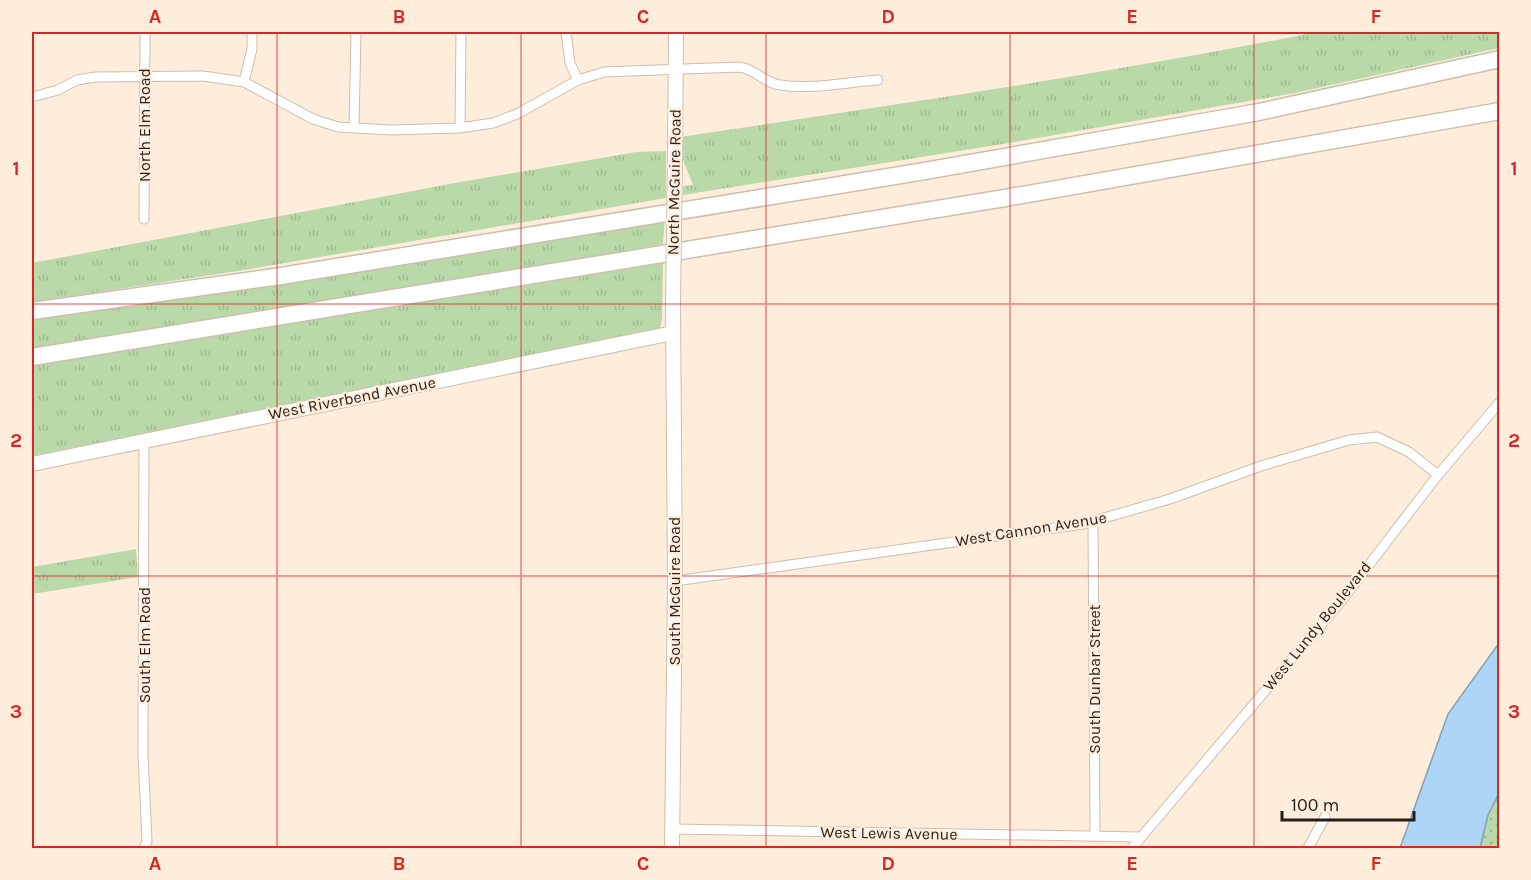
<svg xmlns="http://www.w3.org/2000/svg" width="1531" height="880" font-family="Karla,sans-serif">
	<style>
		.grass { fill: url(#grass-tufts) }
		.park { fill: url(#park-dots) }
		.water { fill: #add6f6; stroke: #849fb3; stroke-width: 1.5 }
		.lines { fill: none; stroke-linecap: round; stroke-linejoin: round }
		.street-casing { stroke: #cebead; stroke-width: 11 }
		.secondary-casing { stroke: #cebead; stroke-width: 16 }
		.highway-casing { stroke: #cebead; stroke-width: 19 }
		.street { stroke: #fff; stroke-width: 9 }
		.secondary { stroke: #fff; stroke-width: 14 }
		.highway { stroke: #fff; stroke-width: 16 }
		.secondary-bridge-casing { stroke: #cebead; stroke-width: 16; stroke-linecap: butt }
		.secondary-bridge { stroke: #fff; stroke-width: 14 }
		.grid { fill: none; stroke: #d62828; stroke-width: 1.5; stroke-opacity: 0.55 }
		.labels { text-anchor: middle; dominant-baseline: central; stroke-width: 4.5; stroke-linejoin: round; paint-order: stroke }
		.street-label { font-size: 16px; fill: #241e18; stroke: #feeddb }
		.neatline { fill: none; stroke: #d62828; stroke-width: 2 }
		.grid-label { font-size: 20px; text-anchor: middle; font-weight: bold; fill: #d62828 }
	</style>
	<defs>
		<pattern id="grass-tufts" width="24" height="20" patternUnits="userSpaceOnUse" patternTransform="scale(1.5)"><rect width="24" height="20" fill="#b9daa8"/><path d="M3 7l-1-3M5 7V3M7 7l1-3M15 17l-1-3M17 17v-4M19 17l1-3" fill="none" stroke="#9fbb90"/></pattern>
		<pattern id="park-dots" width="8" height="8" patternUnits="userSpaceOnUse" patternTransform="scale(1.5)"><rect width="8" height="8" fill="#b9daa8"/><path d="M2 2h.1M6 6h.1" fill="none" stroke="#9fbb90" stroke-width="1.8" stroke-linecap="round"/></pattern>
	</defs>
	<rect width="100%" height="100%" fill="#feeddb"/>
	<path class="grass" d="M 1317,32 L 1499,32 L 1499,48 L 1295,93 L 1003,144 L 683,195 L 683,186 L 693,185 L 681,155 L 680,137 C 893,105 1106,74 1317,32 Z
		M 666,151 L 666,198 L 238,271 L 32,302 L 32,263 L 455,183 L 636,152 Z
		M 665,218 L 663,244 L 559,263 L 32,348 L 32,319 Z
		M 663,263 L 662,319 L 660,328 L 655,332 L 32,456 L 32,366 Z
		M 136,549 L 138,577 L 32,594 L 32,567 Z"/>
	<path class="park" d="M 1499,793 L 1499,848 L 1480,848 L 1488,815 Z"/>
	<path class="water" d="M 1499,643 L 1499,793 L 1488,815 L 1480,848 L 1400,848 L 1448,714 Z"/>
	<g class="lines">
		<g class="street-casing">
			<path id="street" d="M 566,32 L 570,63 L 578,80
				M 244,82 L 252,49 L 252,32
				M 32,97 L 58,90 L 77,80 L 96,77 L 203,76 L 244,82 L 313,119 L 338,127 L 391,130 L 460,128 L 493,123 L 517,114 L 578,80 L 604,72 L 739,67 C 756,69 764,83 780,85 C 811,90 847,82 878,80
				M 354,128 L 356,32
				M 460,128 L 461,32
				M 144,219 L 145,32
				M 144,441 L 143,755 L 147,841 L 144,848
				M 1093,521 L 1095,836
				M 675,581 L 1083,524 L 1170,499 L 1261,466 L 1349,440 L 1377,437 L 1409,452 L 1438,475
				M 672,829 L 1141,837
				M 1132,848 L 1342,600 L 1438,475 L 1500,402
				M 1308,848 L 1325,817"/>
		</g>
		<g class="secondary-casing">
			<path id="secondary" d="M 675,157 L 676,32
				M 32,464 L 673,333
				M 672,848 L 675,581 L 673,303"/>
		</g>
		<g class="highway-casing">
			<path id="highway" d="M 32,311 L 281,276 L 919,172 L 1259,112 L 1500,59
				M 32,357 L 1005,198 L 1500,111"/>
		</g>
		<use href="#street" class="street"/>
		<use href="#secondary" class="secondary"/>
		<use href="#highway" class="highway"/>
		<g class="secondary-bridge-casing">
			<path id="secondary-bridge" d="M 673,303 L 675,157"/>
		</g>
		<use href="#secondary-bridge" class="secondary-bridge"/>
	</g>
	<path class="grid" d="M 277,32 L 277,848M 521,32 L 521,848M 766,32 L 766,848M 1010,32 L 1010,848M 1254,32 L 1254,848M 32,304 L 1500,304M 32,576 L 1500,576"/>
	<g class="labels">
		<g class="street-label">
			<text transform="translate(144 125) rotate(-90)">North Elm Road</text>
			<text transform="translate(674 182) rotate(-89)">North McGuire Road</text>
			<text transform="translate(352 398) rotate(-11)">West Riverbend Avenue</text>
			<text transform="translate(1031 529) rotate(-9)">West Cannon Avenue</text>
			<text transform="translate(674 591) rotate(-90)">South McGuire Road</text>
			<text transform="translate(1317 626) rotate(-51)">West Lundy Boulevard</text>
			<text transform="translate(144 645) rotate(-90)">South Elm Road</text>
			<text transform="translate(1094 679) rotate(-90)">South Dunbar Street</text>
			<text transform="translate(889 833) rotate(1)">West Lewis Avenue</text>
		</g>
	</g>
	<rect width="1531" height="880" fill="none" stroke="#feeddb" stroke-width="66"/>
	<path d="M1282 811v9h132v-9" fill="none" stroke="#241e18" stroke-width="3"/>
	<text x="1291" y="811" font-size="18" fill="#241e18" stroke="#feeddb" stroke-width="4.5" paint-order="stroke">100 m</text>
	<rect x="33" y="33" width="1465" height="814" class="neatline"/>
	<g class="grid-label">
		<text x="155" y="23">A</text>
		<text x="399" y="23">B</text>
		<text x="643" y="23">C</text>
		<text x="888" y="23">D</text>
		<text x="1132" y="23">E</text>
		<text x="1376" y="23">F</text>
		<text x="16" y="175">1</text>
		<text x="1514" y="175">1</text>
		<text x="16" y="447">2</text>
		<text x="1514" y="447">2</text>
		<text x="16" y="718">3</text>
		<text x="1514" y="718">3</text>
		<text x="155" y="870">A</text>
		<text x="399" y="870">B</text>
		<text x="643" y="870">C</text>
		<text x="888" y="870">D</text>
		<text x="1132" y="870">E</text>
		<text x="1376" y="870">F</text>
	</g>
</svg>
